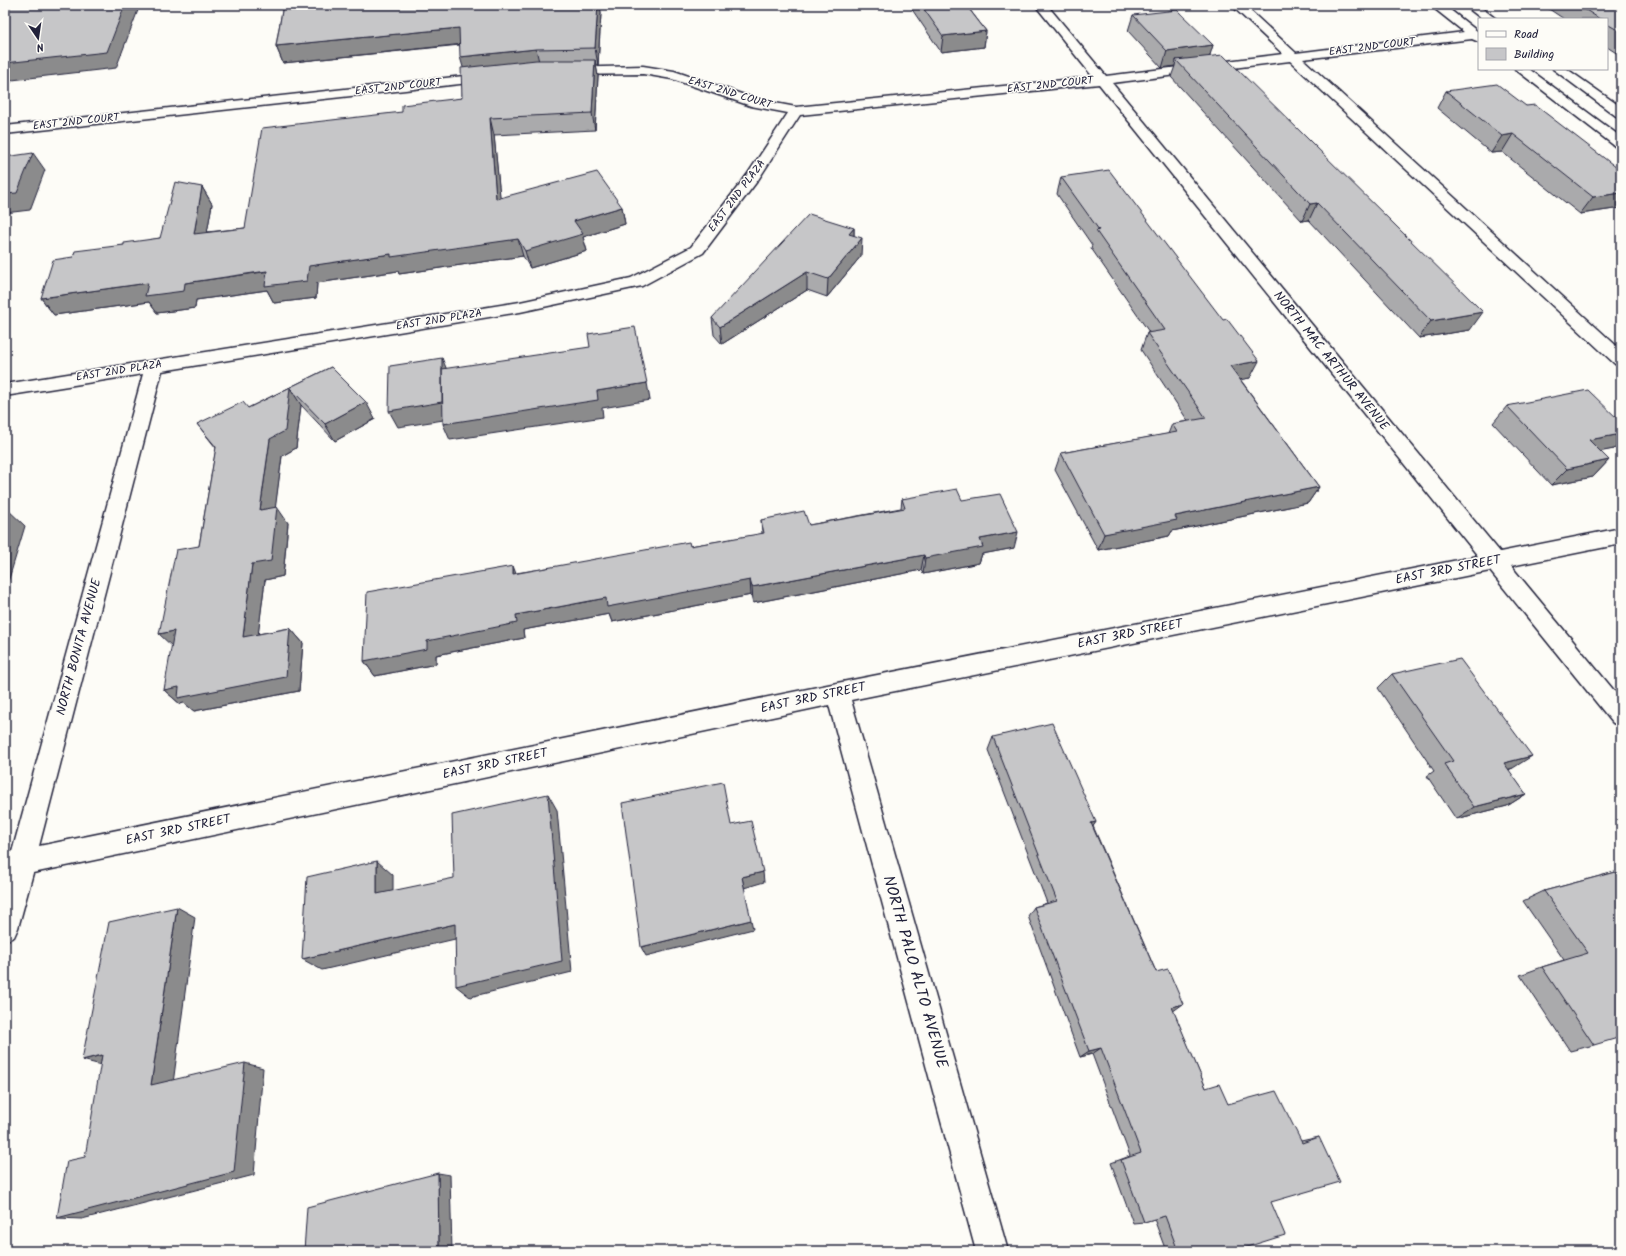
<svg xmlns="http://www.w3.org/2000/svg" width="1626" height="1256" font-family="Kalam,sans-serif">
	<style>
		.lines { fill: none; stroke-linecap: round; stroke-linejoin: round }
		.minor-casing { stroke: #22223b; stroke-width: 3 }
		.minor { fill: #fdfcf7; fill-rule: evenodd }
		.wall { fill: #aaaaac; stroke: #22223b }
		.shaded-wall { fill: #8b8b8c; stroke: #22223b }
		.building { fill: #c6c6c8; stroke: #22223b }
		.labels { text-anchor: middle; dominant-baseline: central; stroke-width: 3; stroke-linejoin: round; paint-order: stroke }
		.far-street-label { font-size: 11px; fill: #22223b; stroke: #fdfcf7 }
		.street-label { font-size: 13px; fill: #22223b; stroke: #fdfcf7 }
		.near-street-label { font-size: 16px; fill: #22223b; stroke: #fdfcf7 }
	</style>
	<rect width="100%" height="100%" fill="#fdfcf7"/>
	<filter id="ink" filterUnits="userSpaceOnUse"><feTurbulence type="fractalNoise" baseFrequency=".025" numOctaves="2"/><feDisplacementMap in="SourceGraphic" scale="8" xChannelSelector="R" yChannelSelector="G"/><feConvolveMatrix kernelMatrix="1 2 1 2 8 2 1 2 1" color-interpolation-filters="sRGB"/></filter>
	<g filter="url(#ink)">
		<g class="lines">
			<g class="minor-casing">
				<path id="minor" d="M 1035,5 L 1047,5 L 1106,76 L 1283,54 L 1231,5 L 1244,5 L 1296,53 L 1464,32 L 1430,5 L 1444,5 L 1477,31 L 1479,30 L 1479,42 L 1472,39 L 1303,59 L 1621,350 L 1621,366 L 1615,364 L 1290,61 L 1112,83 L 1500,552 L 1621,528 L 1621,544 L 1511,566 L 1621,699 L 1621,726 L 1613,723 L 1490,571 L 851,700 L 1008,1251 L 976,1251 L 829,705 L 33,873 L 18,928 L 14,937 L 5,941 L 5,853 L 12,852 L 143,374 L 5,396 L 5,384 L 520,302 L 631,278 L 691,247 L 747,175 L 788,113 L 751,106 L 672,79 L 643,74 L 567,75 L 562,74 L 561,71 L 562,68 L 643,66 L 674,71 L 759,100 L 796,107 L 1093,77 ZM 1099,84 L 1478,556 L 837,683 L 39,846 L 162,371 L 520,312 L 642,286 L 703,253 L 758,180 L 800,115 Z
					M 1464,5 L 1478,5 L 1496,19 L 1482,19 Z
					M 1515,69 L 1529,69 L 1621,137 L 1621,148 L 1616,147 Z
					M 1553,69 L 1567,69 L 1621,107 L 1621,117 L 1616,116 Z
					M 491,73 L 496,74 L 498,77 L 496,80 L 5,134 L 5,126 Z"/>
			</g>
			<use href="#minor" class="minor"/>
		</g>
		<path class="wall" d="M 283,5 L 600,5 L 601,13 L 598,65 L 596,65 L 598,76 L 595,130 L 494,135 L 500,198 L 622,207 L 625,224 L 583,237 L 587,251 L 530,268 L 523,256 L 399,274 L 398,271 L 317,283 L 316,298 L 274,303 L 267,290 L 196,300 L 195,308 L 157,313 L 149,302 L 54,315 L 41,298 L 73,257 L 124,245 L 160,238 L 202,187 L 212,204 L 207,232 L 245,228 L 402,112 L 462,98 L 464,68 L 460,45 L 283,63 L 276,46 Z
			M 909,5 L 971,5 L 970,10 L 986,31 L 984,47 L 941,52 Z
			M 1543,5 L 1621,5 L 1621,56 L 1607,47 L 1607,19 L 1564,19 Z
			M 1133,15 L 1213,45 L 1209,56 L 1470,330 L 1419,338 L 1309,220 L 1302,221 L 1171,77 L 1175,66 L 1162,68 L 1128,31 Z
			M 1446,91 L 1526,106 L 1621,171 L 1621,208 L 1580,214 L 1502,152 L 1491,153 L 1437,108 Z
			M 1061,177 L 1250,378 L 1240,379 L 1319,487 L 1308,503 L 1172,531 L 1169,536 L 1098,550 L 1055,470 L 1061,453 L 1168,434 L 1172,424 L 1188,421 L 1141,350 L 1147,333 L 1149,332 L 1091,248 L 1092,245 L 1057,194 Z
			M 854,228 L 854,236 L 861,256 L 827,297 L 807,290 L 722,344 L 714,335 L 712,318 Z
			M 331,367 L 375,419 L 335,441 L 301,405 L 296,448 L 282,456 L 275,507 L 288,523 L 283,576 L 265,580 L 258,634 L 290,628 L 303,643 L 299,691 L 194,711 L 184,703 L 180,704 L 164,690 L 199,546 L 216,448 L 197,424 L 248,408 Z
			M 1507,406 L 1614,449 L 1600,451 L 1609,460 L 1593,477 L 1551,485 L 1493,423 Z
			M 902,499 L 962,500 L 1014,548 L 982,554 L 979,563 L 923,574 L 921,570 L 753,603 L 751,595 L 612,622 L 609,614 L 523,630 L 524,638 L 436,655 L 436,664 L 375,676 L 364,661 L 516,573 L 690,546 L 762,534 L 761,520 L 809,525 L 901,508 Z
			M 1392,674 L 1513,768 L 1508,770 L 1526,794 L 1507,806 L 1456,819 L 1427,776 L 1434,771 L 1378,688 Z
			M 993,737 L 1096,822 L 1093,826 L 1173,1011 L 1206,1088 L 1228,1104 L 1301,1141 L 1319,1137 L 1271,1202 L 1234,1251 L 1166,1251 L 1154,1219 L 1144,1222 L 1133,1223 L 1111,1163 L 1130,1156 L 1092,1054 L 1080,1057 L 1028,916 L 1034,907 L 1047,903 L 988,750 Z
			M 1615,872 L 1594,1045 L 1570,1051 L 1520,975 L 1542,967 L 1564,960 L 1523,901 L 1544,891 Z"/>
		<path class="shaded-wall" d="M 125,5 L 140,5 L 116,68 L 12,80 L 10,85 L 5,85 L 5,63 Z
			M 598,5 L 600,5 L 601,13 L 598,65 L 595,48 Z
			M 961,5 L 971,5 L 970,14 Z
			M 1602,5 L 1621,5 L 1621,12 Z
			M 459,28 L 464,44 L 283,63 L 276,46 Z
			M 986,31 L 984,47 L 941,52 L 943,36 Z
			M 1213,45 L 1208,62 L 1176,60 L 1175,66 L 1162,68 L 1167,51 Z
			M 536,49 L 540,66 L 465,74 L 460,57 Z
			M 595,60 L 598,76 L 595,130 L 592,113 Z
			M 490,118 L 494,135 L 502,216 L 496,199 Z
			M 1513,134 L 1502,152 L 1491,153 L 1502,136 Z
			M 33,153 L 45,170 L 30,210 L 5,213 L 5,194 Z
			M 202,187 L 212,204 L 204,251 L 194,234 Z
			M 1621,193 L 1621,208 L 1580,214 L 1593,197 Z
			M 1317,203 L 1309,220 L 1302,221 L 1310,204 Z
			M 622,207 L 625,224 L 583,237 L 587,251 L 530,268 L 525,251 L 574,221 Z
			M 854,228 L 854,246 L 849,234 Z
			M 862,238 L 861,256 L 827,297 L 828,279 Z
			M 518,239 L 523,256 L 399,274 L 398,271 L 317,283 L 316,298 L 274,303 L 267,290 L 196,300 L 195,308 L 157,313 L 149,302 L 54,315 L 41,298 L 148,283 L 185,283 L 391,254 Z
			M 807,272 L 807,290 L 722,344 L 720,327 Z
			M 1483,312 L 1470,330 L 1419,338 L 1431,321 Z
			M 442,358 L 449,375 L 450,419 L 398,427 L 389,411 Z
			M 1259,361 L 1250,378 L 1222,383 L 1230,366 Z
			M 647,383 L 650,400 L 602,408 L 603,417 L 450,440 L 443,424 L 597,391 Z
			M 290,388 L 301,405 L 296,448 L 282,456 L 273,526 L 260,510 L 270,439 Z
			M 366,402 L 375,419 L 335,441 L 325,424 Z
			M 1621,434 L 1621,442 L 1614,449 L 1573,457 L 1589,440 Z
			M 1609,460 L 1593,477 L 1551,485 L 1567,469 Z
			M 1319,487 L 1308,503 L 1172,531 L 1169,536 L 1098,550 L 1104,534 L 1175,516 Z
			M 5,507 L 25,526 L 5,592 Z
			M 277,507 L 288,523 L 283,576 L 265,580 L 256,652 L 243,637 L 252,564 Z
			M 1018,532 L 1014,548 L 982,554 L 979,563 L 923,574 L 925,558 L 980,539 Z
			M 924,555 L 921,570 L 753,603 L 752,587 Z
			M 513,566 L 519,581 L 513,574 Z
			M 750,580 L 751,595 L 612,622 L 609,614 L 523,630 L 524,638 L 436,655 L 436,664 L 375,676 L 364,661 L 427,641 L 516,615 L 606,598 Z
			M 290,628 L 303,643 L 299,691 L 194,711 L 184,703 L 180,704 L 164,690 Z
			M 174,631 L 175,649 L 159,634 Z
			M 1532,756 L 1513,768 L 1485,776 L 1504,763 Z
			M 548,794 L 557,810 L 572,972 L 470,997 L 456,986 Z
			M 1526,794 L 1507,806 L 1456,819 L 1474,807 Z
			M 1096,822 L 1088,834 L 1091,823 Z
			M 377,861 L 393,875 L 393,907 L 377,894 Z
			M 763,872 L 764,882 L 744,888 L 742,877 Z
			M 177,907 L 195,917 L 172,1091 L 151,1085 Z
			M 751,920 L 753,929 L 646,956 L 641,947 Z
			M 455,924 L 468,936 L 322,970 L 302,959 Z
			M 1183,1004 L 1172,1012 L 1172,1007 Z
			M 1101,1048 L 1092,1054 L 1080,1057 L 1089,1051 Z
			M 102,1055 L 105,1066 L 82,1060 Z
			M 245,1063 L 263,1068 L 254,1175 L 82,1219 L 57,1218 Z
			M 438,1173 L 450,1175 L 452,1251 L 439,1251 Z"/>
		<path class="building" d="M 5,5 L 125,5 L 107,52 L 5,63 Z
			M 283,5 L 598,5 L 595,48 L 536,49 L 460,57 L 459,28 L 276,46 Z
			M 921,5 L 966,5 L 986,31 L 943,36 Z
			M 1578,5 L 1616,5 L 1618,7 L 1621,7 L 1621,32 L 1607,24 L 1607,19 L 1600,19 Z
			M 1177,10 L 1213,45 L 1167,51 L 1133,15 Z
			M 1223,55 L 1483,312 L 1431,321 L 1317,203 L 1310,204 L 1176,60 Z
			M 536,60 L 595,60 L 592,113 L 490,118 L 496,199 L 597,172 L 622,207 L 574,221 L 583,234 L 525,251 L 518,239 L 391,257 L 391,254 L 309,266 L 307,281 L 265,286 L 267,271 L 185,283 L 184,291 L 145,296 L 148,283 L 41,298 L 53,260 L 73,257 L 75,251 L 124,245 L 124,243 L 160,238 L 175,182 L 202,187 L 194,234 L 245,228 L 262,128 L 402,112 L 402,105 L 462,98 L 461,68 Z
			M 1497,84 L 1526,106 L 1535,105 L 1621,171 L 1621,193 L 1593,197 L 1513,134 L 1502,136 L 1446,91 Z
			M 33,153 L 17,193 L 5,194 L 5,157 Z
			M 1109,170 L 1223,320 L 1227,319 L 1259,361 L 1230,366 L 1319,487 L 1175,516 L 1177,520 L 1104,534 L 1061,453 L 1177,432 L 1172,424 L 1206,418 L 1147,333 L 1165,330 L 1096,231 L 1099,230 L 1061,177 Z
			M 809,214 L 854,228 L 849,234 L 862,238 L 828,279 L 807,272 L 720,327 L 712,318 Z
			M 635,327 L 647,383 L 597,391 L 598,400 L 443,424 L 442,369 L 590,347 L 588,334 Z
			M 442,358 L 442,402 L 389,411 L 390,366 Z
			M 331,367 L 366,402 L 325,424 L 290,388 L 285,431 L 270,439 L 260,510 L 277,507 L 271,561 L 252,564 L 243,637 L 290,628 L 286,677 L 178,698 L 179,687 L 164,690 L 174,631 L 159,634 L 176,550 L 199,546 L 216,447 L 197,424 L 243,402 L 248,408 Z
			M 1588,390 L 1621,422 L 1621,434 L 1589,440 L 1609,460 L 1567,469 L 1507,406 Z
			M 957,489 L 962,500 L 1000,494 L 1018,532 L 980,539 L 983,547 L 925,558 L 924,555 L 752,587 L 750,580 L 607,607 L 606,598 L 516,615 L 517,623 L 427,641 L 427,649 L 364,661 L 367,592 L 513,566 L 513,574 L 689,542 L 690,546 L 764,533 L 761,520 L 804,511 L 809,525 L 905,508 L 902,499 Z
			M 1460,659 L 1532,756 L 1504,763 L 1526,794 L 1474,807 L 1444,764 L 1453,761 L 1392,674 Z
			M 1052,723 L 1096,822 L 1091,823 L 1156,972 L 1168,969 L 1183,1004 L 1172,1007 L 1206,1088 L 1219,1084 L 1228,1104 L 1276,1091 L 1302,1143 L 1319,1137 L 1340,1182 L 1271,1202 L 1285,1235 L 1234,1251 L 1178,1251 L 1165,1216 L 1144,1222 L 1121,1160 L 1141,1153 L 1101,1048 L 1089,1051 L 1034,907 L 1057,901 L 993,737 Z
			M 723,782 L 731,825 L 751,821 L 763,872 L 742,877 L 751,920 L 641,947 L 622,803 Z
			M 548,794 L 562,961 L 456,986 L 455,924 L 302,959 L 307,877 L 377,861 L 377,894 L 454,878 L 452,815 Z
			M 1615,872 L 1621,880 L 1621,1037 L 1594,1045 L 1542,967 L 1588,953 L 1544,891 Z
			M 177,907 L 151,1085 L 245,1063 L 234,1172 L 57,1218 L 67,1161 L 85,1157 L 102,1055 L 82,1060 L 109,922 Z
			M 438,1173 L 439,1251 L 304,1251 L 307,1207 Z"/>
	</g>
	<g class="labels">
		<g class="far-street-label">
			<text transform="translate(1372 47) rotate(-7)">EAST 2ND COURT</text>
			<text transform="translate(1050 85) rotate(-6)">EAST 2ND COURT</text>
			<text transform="translate(398 87) rotate(-6)">EAST 2ND COURT</text>
			<text transform="translate(730 93) rotate(17)">EAST 2ND COURT</text>
			<text transform="translate(76 122) rotate(-6)">EAST 2ND COURT</text>
			<text transform="translate(737 196) rotate(-53)">EAST 2ND PLAZA</text>
			<text transform="translate(439 320) rotate(-9)">EAST 2ND PLAZA</text>
			<text transform="translate(119 371) rotate(-9)">EAST 2ND PLAZA</text>
		</g>
		<g class="street-label">
			<text transform="translate(1331 361) rotate(51)">NORTH MAC ARTHUR AVENUE</text>
			<text transform="translate(1448 570) rotate(-11)">EAST 3RD STREET</text>
			<text transform="translate(1130 634) rotate(-11)">EAST 3RD STREET</text>
			<text transform="translate(79 647) rotate(-75)">NORTH BONITA AVENUE</text>
			<text transform="translate(813 698) rotate(-12)">EAST 3RD STREET</text>
			<text transform="translate(495 764) rotate(-12)">EAST 3RD STREET</text>
			<text transform="translate(178 830) rotate(-12)">EAST 3RD STREET</text>
		</g>
		<g class="near-street-label">
			<text transform="translate(915 972) rotate(74)">NORTH PALO ALTO AVENUE</text>
		</g>
	</g>
	<rect width="1626" height="1256" fill="none" stroke="#fdfcf7" stroke-width="20"/>
	<rect x="10" y="10" width="1606" height="1236" fill="none" stroke="#22223b" stroke-width="1.5" filter="url(#ink)"/>
	<rect x="1478" y="18" width="130" height="52" fill="#fdfcf7" stroke="#a5a5ac"/>
	<rect x="1486" y="31" width="20" height="6" fill="#fdfcf7" stroke="#a5a5ac"/>
	<text x="1514" y="38" font-size="12" fill="#22223b">Road</text>
	<rect x="1486" y="48" width="20" height="12" fill="#c6c6c8" stroke="#a5a5ac"/>
	<text x="1514" y="58" font-size="12" fill="#22223b">Building</text>
	<g transform="translate(38 38) rotate(167)" stroke="#fdfcf7" stroke-width="3" paint-order="stroke">
	<path d="M0-3L7 15L0 10L-7 15Z" fill="#22223b"/>
	<text y="-6" font-size="11" font-weight="bold" text-anchor="middle" fill="#22223b">N</text>
	</g>
</svg>
